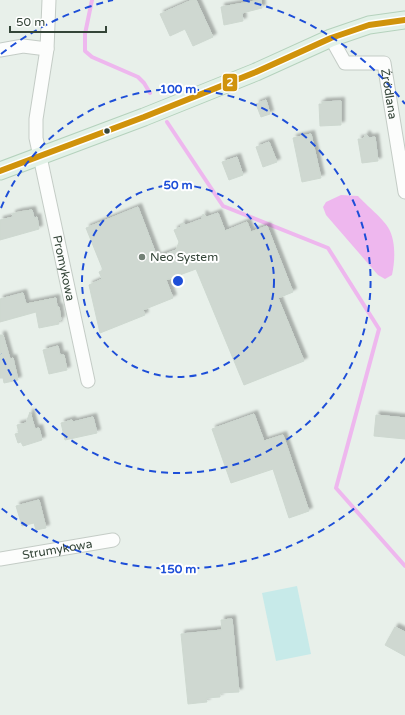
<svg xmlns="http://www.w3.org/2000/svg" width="405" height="715" font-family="'Varela Round',sans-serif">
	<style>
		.green { fill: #c7eae9 }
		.water { fill: #eeb7ee }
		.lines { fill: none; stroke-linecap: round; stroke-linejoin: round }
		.stream { stroke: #eeb7ee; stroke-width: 4 }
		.building { fill: #cfd8d1; stroke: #ced8d0; filter: url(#shadow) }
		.minor-casing { stroke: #c4ccc6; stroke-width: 15 }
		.major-casing { stroke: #b5d2bd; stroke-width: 19 }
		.minor { stroke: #fcfdfc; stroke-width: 13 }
		.major { stroke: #e2f1e7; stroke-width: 17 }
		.bus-1-casing { stroke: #fff; stroke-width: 9 }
		.bus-1 { stroke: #d0930b; stroke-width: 6 }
		.ring { fill: none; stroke: #1d4ed8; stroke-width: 2; stroke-dasharray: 7 5 }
		.bus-dot { fill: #344538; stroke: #fff; stroke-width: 1.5 }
		.poi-dot { fill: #738176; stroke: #fff; stroke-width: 1.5 }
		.labels { text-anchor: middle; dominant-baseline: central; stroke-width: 4; stroke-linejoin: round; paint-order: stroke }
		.street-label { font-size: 12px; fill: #344538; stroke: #fff }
		.poi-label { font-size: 12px; fill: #344538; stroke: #fff; text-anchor: start }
		.centre { fill: #1d4ed8; stroke: #fff; stroke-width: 2 }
		.ring-label { font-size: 12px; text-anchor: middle; font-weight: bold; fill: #1d4ed8; stroke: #fff; stroke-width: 4; stroke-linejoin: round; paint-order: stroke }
		.line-badge { stroke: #fff; stroke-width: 1.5 }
		.badge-label { font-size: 11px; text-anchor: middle; font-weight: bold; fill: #fff }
	</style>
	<defs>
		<filter id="shadow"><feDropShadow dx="3.5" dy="-3.5" stdDeviation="1" flood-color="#0004"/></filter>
	</defs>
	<rect width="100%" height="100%" fill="#e8f0ea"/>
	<path class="green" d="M 297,586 L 311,654 L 276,661 L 262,593 Z"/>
	<path class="water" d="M 341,195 L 358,196 C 366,205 384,219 389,229 C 396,242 395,261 392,275 L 385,279 L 378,275 L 326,215 L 323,207 L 326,202 Z"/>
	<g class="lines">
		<path class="stream" d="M 92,0 L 85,34 L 85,51 L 92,57 L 138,77 L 144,83 L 150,93
			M 167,122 L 223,206 L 328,248 L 379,329 L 336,488 L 405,566"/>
	</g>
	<path class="building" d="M 192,0 L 196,0 L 213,37 L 193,46 L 185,29 L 170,36 L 160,14 Z
		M 261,0 L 262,8 L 242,13 L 243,21 L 224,25 L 221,7 Z
		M 266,100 L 270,114 L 261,117 L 256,104 Z
		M 341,101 L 341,125 L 320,126 L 319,104 L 322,104 L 322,102 Z
		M 311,134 L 321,178 L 302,182 L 293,138 Z
		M 366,134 L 369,138 L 375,137 L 378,161 L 362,163 L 358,139 L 363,139 Z
		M 269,142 L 277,162 L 263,167 L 256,147 Z
		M 237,157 L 243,175 L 229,180 L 222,162 Z
		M 138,207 L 157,257 L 176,250 L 179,242 L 174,230 L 181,227 L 182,223 L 186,225 L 202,219 L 203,214 L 207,217 L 218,213 L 225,231 L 247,222 L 251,232 L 267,226 L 293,292 L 278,298 L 304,361 L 244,385 L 196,269 L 166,280 L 173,298 L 143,310 L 145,315 L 100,333 L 89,285 L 102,279 L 99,272 L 103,270 L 86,228 Z
		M 32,210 L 34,218 L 37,217 L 39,229 L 0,240 L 0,220 L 13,217 L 12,214 L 19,212 Z
		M 23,293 L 26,304 L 56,298 L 57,307 L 59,307 L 61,320 L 58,321 L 59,324 L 39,328 L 36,312 L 0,322 L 0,299 Z
		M 0,335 L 3,335 L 10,359 L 13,358 L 18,380 L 4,383 L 3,378 L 0,378 Z
		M 58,346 L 60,355 L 64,355 L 67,370 L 49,374 L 43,350 Z
		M 30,412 L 35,429 L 39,428 L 42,440 L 23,446 L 21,442 L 18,443 L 15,434 L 19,433 L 17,425 L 26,423 Z
		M 254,414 L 264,441 L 283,435 L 309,511 L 289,518 L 273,469 L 231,483 L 212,429 Z
		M 376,415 L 405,418 L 405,439 L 374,436 Z
		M 93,417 L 97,433 L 65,440 L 61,423 L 72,420 L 73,422 Z
		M 39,500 L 46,528 L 36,530 L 34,523 L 22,526 L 16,506 Z
		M 232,619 L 239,692 L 220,693 L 220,697 L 206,698 L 207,702 L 188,704 L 181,634 L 222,630 L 221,620 Z
		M 395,627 L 405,632 L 405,656 L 385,645 Z"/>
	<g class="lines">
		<g class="minor-casing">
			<g id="minor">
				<path id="s1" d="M 49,0 L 47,49 L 36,119 L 36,138 L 88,381"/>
				<path id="s2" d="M 331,38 L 345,63 L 384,63 L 405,192"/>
				<path d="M 0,50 L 23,46 L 47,49"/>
				<path id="s3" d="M 0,559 L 113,540"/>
			</g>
		</g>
		<g class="major-casing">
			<path id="major" d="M 0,171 L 144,117 L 256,72 L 331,38 L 369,25 L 405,20"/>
		</g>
		<use href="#minor" class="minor"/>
		<use href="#major" class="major"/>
		<g class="bus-1-casing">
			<path id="bus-1" d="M 0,171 L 144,117 L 256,72 L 331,38 L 369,25 L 405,20"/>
		</g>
		<use href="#bus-1" class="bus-1"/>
	</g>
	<g class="ring">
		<circle cx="178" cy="281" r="96"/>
		<path d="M1 208A192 192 0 1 1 1 354"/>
		<path d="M405 458A288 288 0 0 1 1 508M1 54A288 288 0 0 1 113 0M243 0A288 288 0 0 1 405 104"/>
	</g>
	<circle class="bus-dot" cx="107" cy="131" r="3.5"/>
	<circle class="poi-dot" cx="142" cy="257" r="4"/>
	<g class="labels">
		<g class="street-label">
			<text stroke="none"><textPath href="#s2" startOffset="99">Źródlana</textPath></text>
			<text stroke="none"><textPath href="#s1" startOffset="272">Promykowa</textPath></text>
			<text stroke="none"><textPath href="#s3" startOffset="58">Strumykowa</textPath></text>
		</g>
		<g class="poi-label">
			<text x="150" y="257">Neo System</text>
		</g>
	</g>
	<circle cx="178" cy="281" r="6" class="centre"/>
	<g class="ring-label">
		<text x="178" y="93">100 m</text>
		<text x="178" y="189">50 m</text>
		<text x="178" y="573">150 m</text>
	</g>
	<rect class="line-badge" x="222" y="73" width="16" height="19" rx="4" fill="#d0930b"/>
	<g class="badge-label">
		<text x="230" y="86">2</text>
	</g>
	<path d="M10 26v6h96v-6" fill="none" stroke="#344538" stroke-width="2"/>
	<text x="16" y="26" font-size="12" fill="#344538" stroke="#ffffff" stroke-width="3" paint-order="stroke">50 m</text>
</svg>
